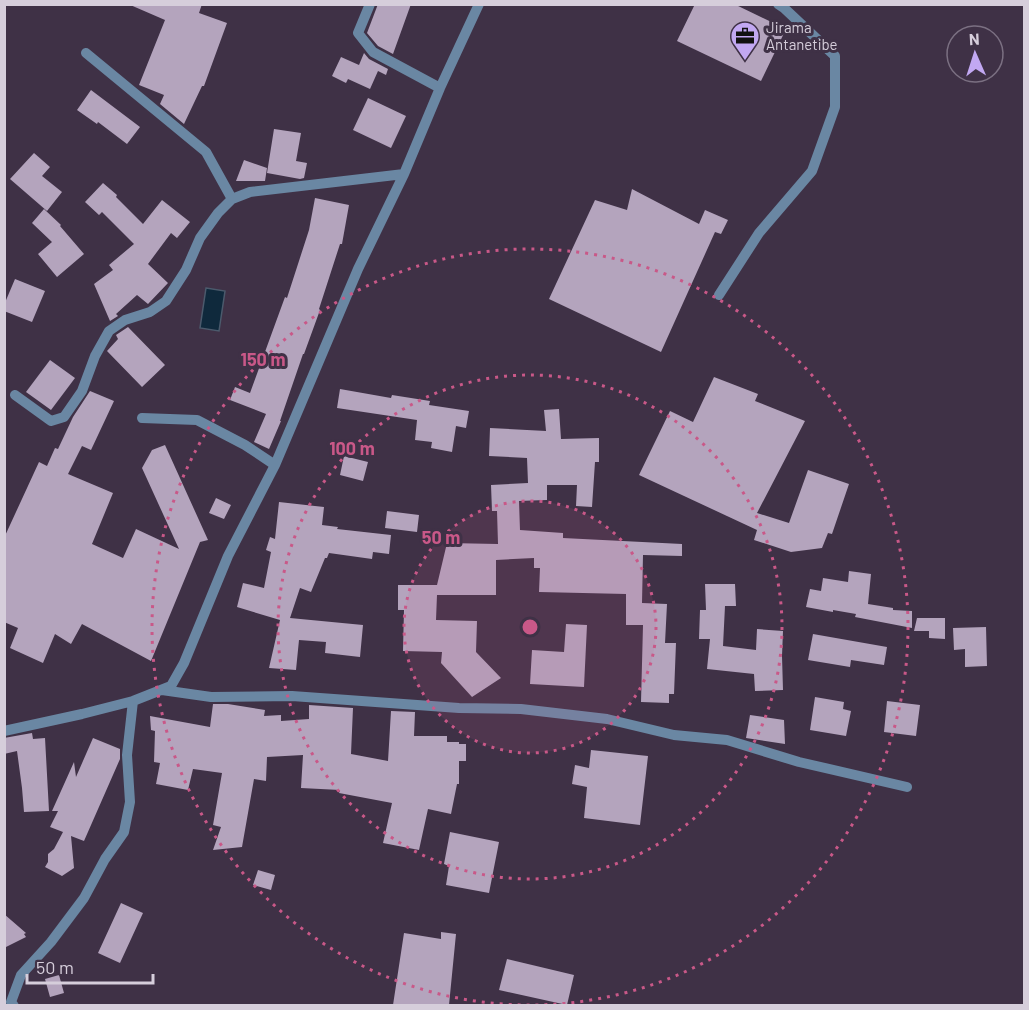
<svg xmlns="http://www.w3.org/2000/svg" width="1029" height="1010" font-family="Barlow,sans-serif">
	<style>
		.water { fill: #0f293c; stroke: #4b5a6c; stroke-width: 1.5 }
		.building { fill: #b4a4bd }
		.lines { fill: none; stroke-linecap: round; stroke-linejoin: round }
		.minor { stroke: #6a87a3; stroke-width: 10 }
		.ring { fill: none; stroke: #c95888; stroke-width: 3; stroke-dasharray: 3 6 }
		.labels { text-anchor: middle; dominant-baseline: central; stroke-width: 6; stroke-linejoin: round; paint-order: stroke }
		.poi-label { font-size: 15px; fill: #d6cedb; stroke: #3f3146; text-anchor: start }
		.centre { fill: #c95888; stroke: #3f3146; stroke-width: 3 }
		.ring-label { font-size: 18px; text-anchor: middle; font-weight: bold; fill: #c95888; stroke: #3f3146; stroke-width: 6; stroke-linejoin: round; paint-order: stroke }
	</style>
	<rect width="100%" height="100%" fill="#3f3146"/>
	<path class="water" d="M 206,288 L 225,291 L 219,331 L 200,328 Z"/>
	<path class="building" d="M 128,4 L 202,4 L 199,13 L 227,23 L 204,86 L 202,86 L 184,124 L 160,104 L 164,95 L 139,85 L 165,20 Z
		M 378,4 L 411,4 L 393,54 L 378,46 L 367,33 Z
		M 695,4 L 734,4 L 786,29 L 761,81 L 677,41 Z
		M 364,53 L 369,59 L 388,69 L 386,75 L 378,71 L 370,89 L 348,79 L 346,83 L 332,76 L 341,57 L 359,65 Z
		M 91,90 L 140,127 L 127,144 L 98,122 L 97,124 L 77,110 Z
		M 368,98 L 406,116 L 391,148 L 353,130 Z
		M 274,129 L 301,133 L 296,161 L 307,163 L 304,178 L 300,179 L 267,173 Z
		M 34,153 L 50,167 L 42,176 L 62,192 L 47,211 L 10,179 Z
		M 244,160 L 267,168 L 265,181 L 236,181 Z
		M 103,183 L 117,195 L 116,197 L 143,224 L 162,200 L 190,222 L 177,238 L 171,233 L 148,264 L 168,283 L 148,304 L 137,295 L 116,314 L 118,316 L 110,321 L 94,284 L 113,270 L 109,265 L 134,244 L 102,212 L 99,215 L 85,202 Z
		M 632,189 L 699,224 L 705,210 L 728,220 L 721,234 L 715,232 L 661,352 L 549,299 L 595,200 L 627,210 Z
		M 315,198 L 349,205 L 342,244 L 340,244 L 319,309 L 320,310 L 304,354 L 303,354 L 280,421 L 281,421 L 269,449 L 254,442 L 266,414 L 230,400 L 235,387 L 250,393 L 285,297 L 287,298 L 309,230 Z
		M 44,209 L 61,225 L 60,226 L 84,254 L 57,277 L 38,254 L 52,242 L 32,223 Z
		M 15,279 L 45,291 L 32,322 L 4,311 L 4,305 Z
		M 128,327 L 165,365 L 142,387 L 107,351 L 118,339 L 116,335 Z
		M 50,360 L 75,378 L 51,410 L 26,392 Z
		M 714,377 L 758,394 L 755,401 L 805,421 L 757,513 L 789,523 L 808,470 L 849,484 L 832,534 L 828,533 L 822,548 L 791,552 L 754,540 L 757,530 L 639,475 L 670,411 L 693,422 Z
		M 340,389 L 391,398 L 392,395 L 430,401 L 429,405 L 469,411 L 466,428 L 456,426 L 452,452 L 431,448 L 432,442 L 415,440 L 417,420 L 337,408 Z
		M 90,391 L 114,401 L 91,450 L 82,446 L 68,474 L 113,493 L 92,544 L 123,558 L 136,529 L 179,549 L 142,468 L 152,450 L 165,445 L 208,540 L 200,542 L 151,661 L 82,624 L 71,644 L 55,634 L 43,663 L 10,648 L 18,628 L 4,622 L 4,538 L 39,462 L 47,466 L 55,448 L 58,449 L 73,417 Z
		M 559,409 L 561,439 L 599,438 L 599,462 L 595,462 L 592,507 L 576,506 L 577,485 L 547,485 L 547,500 L 519,501 L 520,530 L 563,533 L 563,538 L 682,544 L 682,556 L 643,555 L 642,603 L 667,604 L 665,643 L 676,643 L 674,694 L 669,694 L 669,703 L 641,702 L 643,625 L 626,625 L 626,594 L 539,592 L 540,568 L 534,568 L 534,558 L 496,560 L 496,595 L 437,595 L 436,620 L 477,621 L 476,652 L 501,678 L 472,697 L 441,663 L 442,652 L 403,651 L 404,610 L 398,610 L 398,585 L 437,585 L 447,543 L 498,544 L 497,511 L 492,511 L 491,485 L 528,483 L 527,458 L 489,456 L 490,428 L 546,431 L 544,410 Z
		M 344,456 L 368,462 L 363,481 L 340,475 Z
		M 216,498 L 231,505 L 224,519 L 209,513 Z
		M 279,502 L 324,507 L 322,525 L 338,527 L 337,529 L 391,535 L 389,554 L 373,552 L 372,559 L 329,553 L 327,558 L 325,558 L 311,592 L 300,588 L 290,618 L 363,625 L 360,657 L 325,653 L 326,642 L 299,640 L 296,670 L 269,668 L 280,620 L 237,607 L 243,583 L 264,588 L 271,552 L 266,550 L 270,537 L 275,539 Z
		M 387,511 L 419,515 L 417,532 L 385,528 Z
		M 849,571 L 871,574 L 868,604 L 893,608 L 893,610 L 912,611 L 912,628 L 855,617 L 856,614 L 833,610 L 833,612 L 806,607 L 810,589 L 821,591 L 823,578 L 848,582 Z
		M 705,584 L 735,584 L 736,606 L 725,606 L 723,646 L 756,650 L 757,629 L 783,631 L 782,656 L 783,690 L 755,691 L 754,674 L 707,669 L 710,639 L 699,639 L 700,610 L 706,610 Z
		M 917,618 L 945,618 L 945,639 L 929,638 L 929,631 L 914,631 Z
		M 566,624 L 587,625 L 584,687 L 530,684 L 532,650 L 564,652 Z
		M 986,627 L 987,666 L 965,667 L 965,649 L 954,650 L 953,628 Z
		M 813,634 L 887,647 L 884,665 L 851,660 L 850,667 L 808,660 Z
		M 815,697 L 844,702 L 843,709 L 851,711 L 846,736 L 810,730 Z
		M 887,701 L 920,705 L 916,736 L 884,732 Z
		M 213,704 L 228,704 L 265,710 L 264,716 L 281,715 L 281,721 L 309,719 L 309,705 L 353,708 L 351,754 L 388,761 L 391,711 L 415,712 L 414,736 L 447,736 L 447,742 L 459,742 L 459,744 L 466,744 L 466,761 L 459,761 L 459,784 L 457,784 L 451,814 L 428,809 L 419,850 L 383,843 L 392,803 L 339,793 L 340,790 L 301,788 L 303,755 L 267,757 L 266,781 L 254,779 L 242,847 L 213,850 L 221,827 L 213,825 L 222,773 L 193,769 L 188,790 L 156,784 L 160,763 L 154,762 L 155,731 L 151,730 L 150,716 L 210,727 Z
		M 750,715 L 784,720 L 785,744 L 746,738 Z
		M 32,733 L 33,739 L 45,738 L 49,811 L 24,812 L 22,788 L 17,751 L 4,754 L 4,738 Z
		M 93,738 L 120,749 L 120,759 L 84,841 L 71,836 L 74,868 L 62,876 L 45,867 L 48,862 L 48,854 L 54,849 L 63,832 L 50,827 L 58,811 L 52,811 L 74,762 L 76,777 Z
		M 591,750 L 648,756 L 640,825 L 584,818 L 587,787 L 572,784 L 575,765 L 589,768 Z
		M 450,832 L 499,842 L 489,893 L 446,885 L 449,866 L 444,864 Z
		M 258,870 L 275,875 L 271,890 L 253,885 Z
		M 121,903 L 143,913 L 120,963 L 98,953 Z
		M 4,914 L 26,933 L 24,934 L 26,937 L 4,948 Z
		M 441,932 L 456,934 L 449,1005 L 393,1005 L 404,933 L 441,939 Z
		M 507,959 L 574,975 L 567,1005 L 499,990 Z
		M 59,975 L 64,993 L 50,997 L 45,979 Z"/>
	<g class="lines">
		<path class="minor" d="M 370,4 L 358,33 L 373,52 L 440,88
			M 86,53 L 206,152 L 232,199
			M 719,295 L 759,233 L 812,171 L 835,107 L 835,56 L 784,8 L 778,4
			M 15,395 L 51,421 L 64,417 L 82,391 L 95,356 L 109,331 L 125,320 L 150,312 L 166,301 L 186,270 L 200,238 L 218,213 L 232,199 L 250,192 L 404,174
			M 142,418 L 197,420 L 245,445 L 275,465
			M 162,690 L 211,697 L 292,696 L 459,708 L 521,709 L 607,719 L 674,735 L 727,740 L 799,762 L 907,787
			M 4,731 L 82,714 L 133,701 L 171,686 L 184,663 L 228,556 L 275,465 L 358,269 L 404,174 L 440,88 L 479,4
			M 14,1006 L 11,1002 L 21,975 L 51,942 L 84,898 L 105,859 L 124,832 L 130,802 L 127,755 L 133,701"/>
	</g>
	<circle cx="530" cy="627" r="126" fill="#c95888" fill-opacity=".12"/>
	<g class="ring">
		<circle cx="530" cy="627" r="126"/>
		<circle cx="530" cy="627" r="252"/>
		<circle cx="530" cy="627" r="378"/>
	</g>
	<defs>
		<g id="office-pin" transform="scale(1.5)"><path d="M0 17L-7.5 6A9.5 9.5 0 1 1 7.5 6Z" fill="#c2a8f2" stroke="#3f3146"/><path d="M-6-3h4V-5.5h4V-3h4V5H-6ZM-1-4.5V-3h2v-1.5ZM-6 0V1H6V0Z" fill="#111"/></g>
	</defs>
	<g fill-rule="evenodd">
		<use href="#office-pin" x="745" y="36"/>
	</g>
	<g class="labels">
		<g class="poi-label">
			<text x="766" y="27">Jirama<tspan x="766" dy="17">Antanetibe</tspan></text>
		</g>
	</g>
	<circle cx="530" cy="627" r="9" class="centre"/>
	<g class="ring-label">
		<text x="263" y="366">150 m</text>
		<text x="352" y="455">100 m</text>
		<text x="441" y="544">50 m</text>
	</g>
	<rect width="1029" height="1010" fill="none" stroke="#d6cedb" stroke-width="12"/>
	<g transform="translate(975 54) rotate(357)"><circle r="28" fill="#3f3146" stroke="#7b7082" stroke-width="1.5"/>
	<path d="M0-4.5L10 22L0 15L-10 22Z" fill="#c2a8f2"/>
	<text y="-9" font-size="16" font-weight="bold" text-anchor="middle" fill="#d6cedb">N</text>
	</g>
	<path d="M27 974v9h126v-9" fill="none" stroke="#d6cedb" stroke-width="3"/>
	<text x="36" y="974" font-size="18" fill="#d6cedb" stroke="#3f3146" stroke-width="4.5" paint-order="stroke">50 m</text>
</svg>
